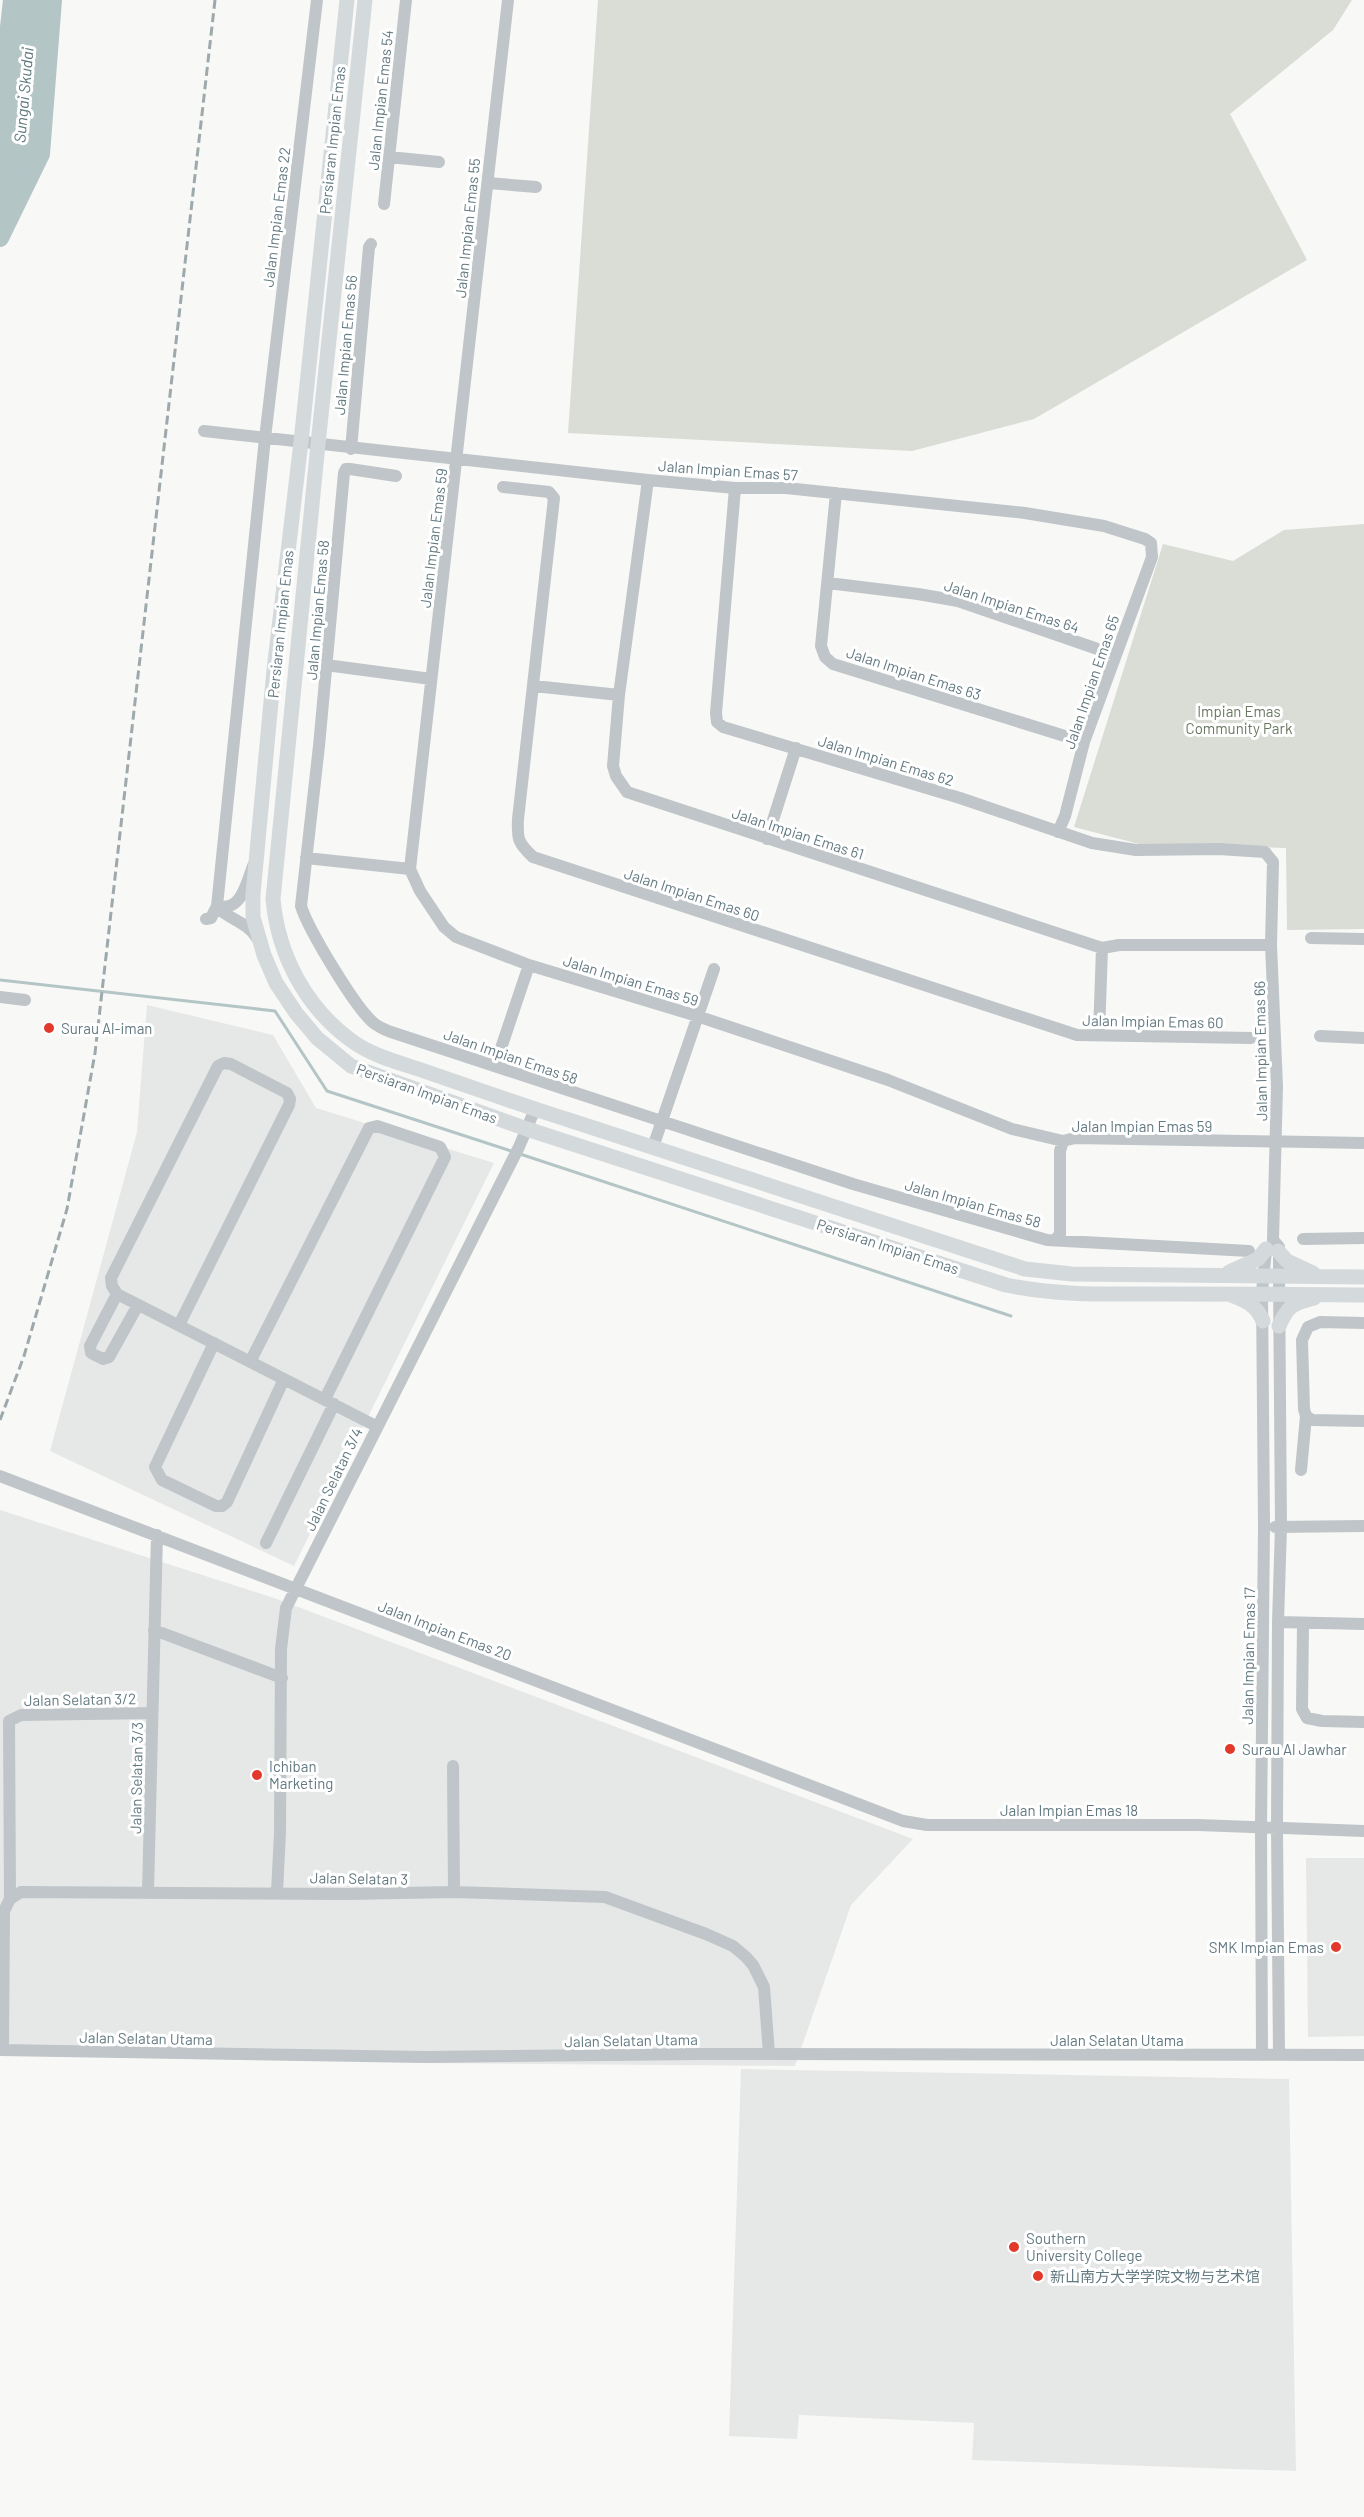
<svg xmlns="http://www.w3.org/2000/svg" width="1364" height="2517" font-family="Barlow,'Noto Sans SC',sans-serif">
	<style>
		.built { fill: #e6e8e7 }
		.green { fill: #d9ddd5 }
		.water { fill: #b4c5c6 }
		.lines { fill: none; stroke-linecap: round; stroke-linejoin: round }
		.stream { stroke: #b4c5c6; stroke-width: 3 }
		.river { stroke: #b4c5c6; stroke-width: 18 }
		.minor { stroke: #bfc5c8; stroke-width: 12 }
		.major { stroke: #d4d9dc; stroke-width: 15 }
		.rail { stroke: #9ea9ad; stroke-width: 3; stroke-dasharray: 9 4.5; stroke-linecap: butt }
		.poi-dot { fill: #e3392b; stroke: #fff; stroke-width: 2 }
		.labels { text-anchor: middle; dominant-baseline: central; stroke-width: 6; stroke-linejoin: round; paint-order: stroke }
		.street-label { font-size: 15px; fill: #637981; stroke: #fff }
		.park-label { font-size: 15px; fill: #6a7962; stroke: #fff }
		.poi-label { font-size: 15px; fill: #637981; stroke: #fff; text-anchor: start }
		.water-label { font-size: 16px; font-style: italic; fill: #5e787b; stroke: #fff }
	</style>
	<rect width="100%" height="100%" fill="#f8f8f6"/>
	<path class="built" d="M 147,1005 L 273,1035 L 316,1108 L 494,1163 L 294,1566 L 50,1451 L 137,1132 Z
		M 0,1510 L 277,1599 L 913,1839 L 851,1905 L 795,2066 L 427,2063 L 0,2049 Z
		M 1306,1858 L 1364,1858 L 1364,2036 L 1308,2037 Z
		M 741,2069 L 1289,2079 L 1296,2471 L 972,2460 L 974,2423 L 799,2415 L 797,2439 L 729,2436 Z"/>
	<path class="green" d="M 598,0 L 1352,0 L 1333,30 L 1230,114 L 1307,260 L 1034,419 L 912,451 L 568,433 Z
		M 1364,524 L 1364,929 L 1287,930 L 1286,848 L 1139,844 L 1074,827 L 1163,544 L 1233,561 L 1284,530 Z"/>
	<path class="water" d="M 12,0 L 53,0 L 41,154 L 0,238 L 0,108 Z"/>
	<g class="lines">
		<path class="stream" d="M 0,980 L 275,1011 L 327,1091 L 514,1152
			M 520,1154 L 1011,1316"/>
		<path class="river" d="M 0,108 L 12,0
			M 0,238 L 41,154 L 53,0"/>
		<path class="minor" d="M 508,0 L 410,869 L 420,891 L 444,927 L 456,937 L 529,965 L 697,1016 L 888,1080 L 1012,1129 L 1063,1141 L 1075,1138 L 1364,1143
			M 389,157 L 439,162
			M 488,183 L 536,187
			M 384,204 L 406,0
			M 204,431 L 648,480 L 735,488 L 786,488 L 1025,513 L 1104,526 L 1145,539 L 1151,543 L 1152,557 L 1084,742 L 1065,816 L 1058,832
			M 351,449 L 369,247 L 371,244
			M 396,476 L 350,469 L 346,469 L 344,473 L 319,746 L 301,906 C 308,929 357,1011 375,1024 C 379,1027 384,1029 388,1031 L 853,1184 L 1047,1240 L 1249,1251
			M 648,480 L 619,695 L 613,766 L 616,776 L 627,792 L 1102,948 L 1119,945 L 1271,945
			M 503,487 L 549,492 L 554,498 L 518,819 C 517,839 518,843 533,857 L 1077,1035 L 1251,1038
			M 735,488 L 716,713 L 717,722 L 723,727 L 960,798 L 1092,843 L 1136,850 L 1219,849 L 1265,852 L 1273,862 L 1271,945 L 1277,1086 L 1273,1240 L 1279,1247 L 1279,1275 L 1281,1527 L 1278,1622 L 1277,1828 L 1279,2055
			M 836,493 L 821,646 L 825,657 L 833,664 L 1084,742
			M 828,583 L 918,594 L 958,601 L 1115,655
			M 326,665 L 431,679
			M 534,686 L 619,695
			M 767,839 L 796,748
			M 306,858 L 410,869
			M 217,906 C 241,912 246,885 253,866
			M 217,907 C 230,920 247,922 257,938
			M 206,919 L 211,918 L 217,906 L 265,438 L 317,0
			M 1311,938 L 1364,939
			M 0,997 L 25,1000
			M 1099,1034 L 1102,948
			M 1320,1036 L 1364,1038
			M 495,1066 L 529,965
			M 653,1147 L 714,969
			M 1303,1239 L 1364,1238
			M 1055,1240 L 1060,1234 L 1060,1151 L 1063,1141
			M 117,1294 L 90,1346 L 91,1353 L 103,1359 L 109,1357 L 138,1305
			M 1364,1323 L 1320,1322 L 1308,1327 L 1302,1340 L 1304,1409 L 1306,1416 L 1312,1420 L 1364,1421
			M 179,1325 L 289,1105 L 290,1099 L 287,1093 L 231,1064 L 224,1063 L 218,1066 L 111,1278 L 112,1286 L 117,1294 L 376,1426
			M 214,1343 L 155,1467 L 162,1480 L 216,1506 L 222,1506 L 227,1502 L 284,1379
			M 250,1362 L 369,1128 L 377,1126 L 440,1147 L 445,1157 L 325,1399
			M 1301,1470 L 1306,1416
			M 0,1476 L 903,1821 L 927,1825 L 1198,1825 L 1364,1831
			M 1275,1527 L 1364,1526
			M 266,1543 L 334,1404
			M 1278,1622 L 1364,1624
			M 1303,1624 L 1302,1709 L 1307,1718 L 1322,1721 L 1364,1722
			M 154,1630 L 282,1678
			M 453,1766 L 454,1892
			M 148,1891 L 157,1535
			M 277,1892 L 280,1833 L 281,1649 L 286,1608 L 519,1147 L 535,1109
			M 10,1899 L 9,1721 L 21,1715 L 152,1713
			M 0,2050 L 426,2057 L 702,2054 L 1364,2055
			M 3,2050 L 4,1911 L 10,1899 L 21,1892 L 347,1894 L 454,1892 L 605,1897 L 706,1934 L 733,1946 L 746,1957 L 753,1965 L 764,1987 L 769,2054
			M 1262,2055 L 1261,1827 L 1264,1526 L 1262,1292 L 1266,1250"/>
		<path class="major" d="M 347,0 L 301,442 L 274,670 L 253,894 L 253,917 L 264,955 L 276,983 L 296,1013 L 317,1038 L 351,1066 L 527,1129 L 1006,1285 C 1057,1296 1109,1294 1162,1294 C 1229,1294 1296,1294 1364,1295
			M 365,0 L 318,444 L 273,899 C 278,955 306,1008 352,1041 C 374,1057 402,1063 427,1072 C 474,1088 521,1105 569,1120 C 721,1169 873,1219 1025,1269 L 1072,1274 L 1364,1277
			M 1278,1251 L 1287,1261 L 1313,1273
			M 1229,1272 L 1258,1259 L 1266,1249
			M 1231,1295 C 1247,1301 1256,1305 1263,1321
			M 1279,1326 C 1288,1305 1293,1304 1314,1298"/>
		<path class="rail" d="M 0,1420 L 24,1356 L 67,1209 L 95,1053 L 215,0"/>
	</g>
	<g class="poi-dot">
		<circle cx="49" cy="1028" r="6"/>
		<circle cx="1230" cy="1749" r="6"/>
		<circle cx="257" cy="1775" r="6"/>
		<circle cx="1336" cy="1947" r="6"/>
		<circle cx="1014" cy="2247" r="6"/>
		<circle cx="1038" cy="2276" r="6"/>
	</g>
	<g class="labels">
		<g class="street-label">
			<text transform="translate(380 100) rotate(-84)">Jalan Impian Emas 54</text>
			<text transform="translate(332 140) rotate(-84)">Persiaran Impian Emas</text>
			<text transform="translate(276 217) rotate(-83)">Jalan Impian Emas 22</text>
			<text transform="translate(467 228) rotate(-84)">Jalan Impian Emas 55</text>
			<text transform="translate(345 345) rotate(-85)">Jalan Impian Emas 56</text>
			<text transform="translate(728 470) rotate(4)">Jalan Impian Emas 57</text>
			<text transform="translate(433 538) rotate(-83)">Jalan Impian Emas 59</text>
			<text transform="translate(1012 606) rotate(18)">Jalan Impian Emas 64</text>
			<text transform="translate(317 610) rotate(-85)">Jalan Impian Emas 58</text>
			<text transform="translate(280 624) rotate(-84)">Persiaran Impian Emas</text>
			<text transform="translate(914 673) rotate(18)">Jalan Impian Emas 63</text>
			<text transform="translate(1091 682) rotate(-71)">Jalan Impian Emas 65</text>
			<text transform="translate(886 760) rotate(17)">Jalan Impian Emas 62</text>
			<text transform="translate(798 833) rotate(18)">Jalan Impian Emas 61</text>
			<text transform="translate(692 894) rotate(18)">Jalan Impian Emas 60</text>
			<text transform="translate(631 980) rotate(17)">Jalan Impian Emas 59</text>
			<text transform="translate(1153 1021) rotate(1)">Jalan Impian Emas 60</text>
			<text transform="translate(1260 1051) rotate(-91)">Jalan Impian Emas 66</text>
			<text transform="translate(511 1056) rotate(19)">Jalan Impian Emas 58</text>
			<text transform="translate(427 1093) rotate(20)">Persiaran Impian Emas</text>
			<text x="1142" y="1126">Jalan Impian Emas 59</text>
			<text transform="translate(973 1203) rotate(16)">Jalan Impian Emas 58</text>
			<text transform="translate(888 1246) rotate(18)">Persiaran Impian Emas</text>
			<text transform="translate(333 1479) rotate(-64)">Jalan Selatan 3/4</text>
			<text transform="translate(445 1630) rotate(21)">Jalan Impian Emas 20</text>
			<text transform="translate(1248 1656) rotate(-89)">Jalan Impian Emas 17</text>
			<text transform="translate(80 1699) rotate(-1)">Jalan Selatan 3/2</text>
			<text transform="translate(136 1778) rotate(-89)">Jalan Selatan 3/3</text>
			<text x="1069" y="1810">Jalan Impian Emas 18</text>
			<text transform="translate(359 1878) rotate(1)">Jalan Selatan 3</text>
			<text transform="translate(146 2038) rotate(1)">Jalan Selatan Utama</text>
			<text transform="translate(631 2040) rotate(-1)">Jalan Selatan Utama</text>
			<text x="1117" y="2040">Jalan Selatan Utama</text>
		</g>
		<g class="park-label">
			<text x="1239" y="711">Impian Emas<tspan x="1239" dy="17">Community Park</tspan></text>
		</g>
		<g class="poi-label">
			<text x="61" y="1028">Surau Al-iman</text>
			<text x="1242" y="1749">Surau Al Jawhar</text>
			<text x="269" y="1766">Ichiban<tspan x="269" dy="17">Marketing</tspan></text>
			<text x="1324" y="1947" text-anchor="end">SMK Impian Emas</text>
			<text x="1026" y="2238">Southern<tspan x="1026" dy="17">University College</tspan></text>
			<text x="1050" y="2276">新山南方大学学院文物与艺术馆</text>
		</g>
		<g class="water-label">
			<text transform="translate(23 95) rotate(-85)">Sungai Skudai</text>
		</g>
	</g>
</svg>
